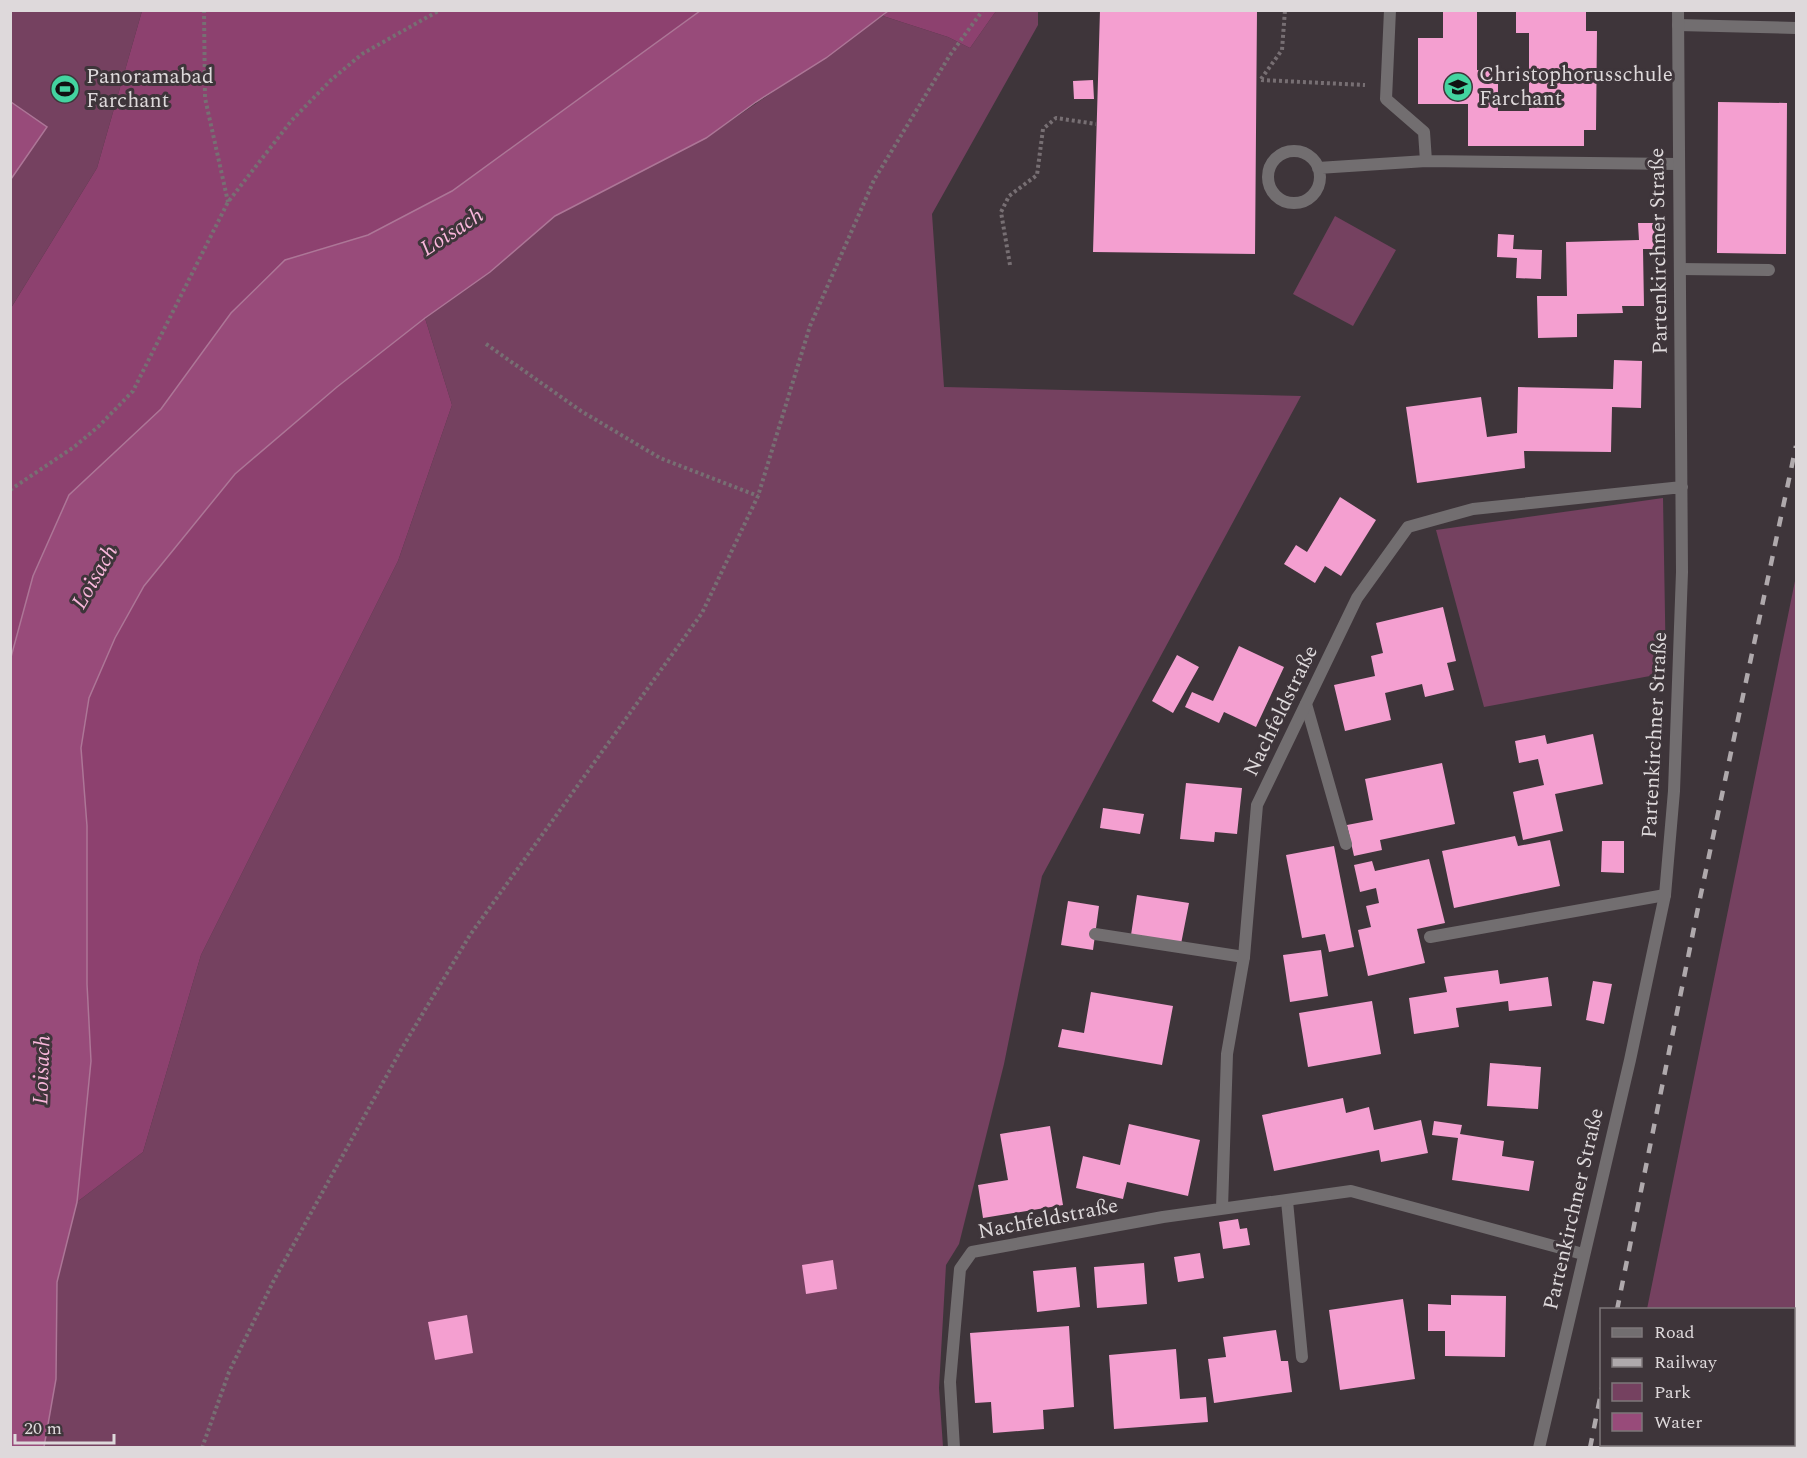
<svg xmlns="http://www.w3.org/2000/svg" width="1807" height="1458" font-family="Spectral,serif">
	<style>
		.green { fill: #754160 }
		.forest { fill: #8d416f }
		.water { fill: #984b7a; stroke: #ad7697; stroke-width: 1.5 }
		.building { fill: #f49fd0 }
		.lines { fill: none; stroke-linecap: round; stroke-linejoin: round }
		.path { stroke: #776f73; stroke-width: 4; stroke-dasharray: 3 3; stroke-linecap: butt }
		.lane { stroke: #726e70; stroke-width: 12 }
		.street { stroke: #726e70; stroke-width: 12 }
		.rail { stroke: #afa9ac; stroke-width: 4.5; stroke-dasharray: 10 10; stroke-linecap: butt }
		.labels { text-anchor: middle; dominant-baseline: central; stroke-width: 6; stroke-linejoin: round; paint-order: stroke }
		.poi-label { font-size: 21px; fill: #ded9db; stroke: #3e353a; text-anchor: start }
		.street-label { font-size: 21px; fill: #ded9db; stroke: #3e353a }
		.water-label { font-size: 22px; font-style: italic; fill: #f9b7db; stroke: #3e353a }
	</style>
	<rect width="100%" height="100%" fill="#3e353a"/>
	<path class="green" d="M 11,11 L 142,11 L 97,168 L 11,308 Z
		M 996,11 L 1038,11 L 1038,25 L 932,214 L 944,387 L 1301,396 L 1042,876 L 1004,1064 L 959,1244 L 946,1265 L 939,1388 L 943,1447 L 44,1448 L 56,1379 L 57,1282 L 77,1202 L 143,1152 L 201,955 L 398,561 L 452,405 L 425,318 L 490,272 L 555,215 L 706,138 L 883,16 L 948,37 L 970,48 Z
		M 1335,216 L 1396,250 L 1353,326 L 1293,294 Z
		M 1663,498 L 1666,673 L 1484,707 L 1436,530 Z
		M 1796,576 L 1796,1447 L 1619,1447 L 1620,1444 L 1794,1444 L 1794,1310 L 1647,1309 Z"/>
	<path class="forest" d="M 142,11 L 700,11 L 452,191 L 368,235 L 285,260 L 231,313 L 161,409 L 69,495 L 33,576 L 11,657 L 11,308 L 97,168 Z
		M 888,11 L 996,11 L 970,48 L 948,37 L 883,16 Z
		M 425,318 L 452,405 L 398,561 L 201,955 L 143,1152 L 77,1202 L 91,1061 L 87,984 L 87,826 L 81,748 L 89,698 L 115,638 L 144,586 L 235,474 L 337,387 Z"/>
	<path class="water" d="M 700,11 L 888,11 L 826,58 L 756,102 L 706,138 L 555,216 L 490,272 L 425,318 L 337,387 L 235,474 L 144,586 L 115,638 L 89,698 L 81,748 L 87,826 L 87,984 L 91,1061 L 77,1202 L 57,1282 L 56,1379 L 44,1447 L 11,1447 L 11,657 L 33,576 L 69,495 L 161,409 L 231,313 L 285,260 L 368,235 L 452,191 Z
		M 11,102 L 47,127 L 11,179 Z"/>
	<path class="building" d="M 1100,10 L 1257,10 L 1255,254 L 1093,252 Z
		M 1443,10 L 1477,10 L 1477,70 L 1498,69 L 1498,111 L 1529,111 L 1529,33 L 1516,33 L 1516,10 L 1586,11 L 1586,31 L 1597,31 L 1596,130 L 1584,130 L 1584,146 L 1468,146 L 1468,104 L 1418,104 L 1418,38 L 1443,38 Z
		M 1093,80 L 1094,99 L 1074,99 L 1073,81 Z
		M 1718,102 L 1787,103 L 1786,254 L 1717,253 Z
		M 1638,223 L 1656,223 L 1656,249 L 1643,249 L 1644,306 L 1622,306 L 1623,313 L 1577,314 L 1577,337 L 1538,338 L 1537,296 L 1567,296 L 1566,242 L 1639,240 Z
		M 1498,234 L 1514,235 L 1513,249 L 1542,250 L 1541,279 L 1516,278 L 1517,258 L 1497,257 Z
		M 1614,360 L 1642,361 L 1641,408 L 1612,407 L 1611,452 L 1524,451 L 1525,468 L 1417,483 L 1406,407 L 1481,397 L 1487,437 L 1517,433 L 1518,387 L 1613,389 Z
		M 1340,497 L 1376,520 L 1341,576 L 1325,566 L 1315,583 L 1284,564 L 1296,545 L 1307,552 Z
		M 1443,607 L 1456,661 L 1447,663 L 1454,690 L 1425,697 L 1422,684 L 1385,693 L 1391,720 L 1345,731 L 1334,685 L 1375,676 L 1371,656 L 1383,653 L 1376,623 Z
		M 1239,646 L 1284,667 L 1256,727 L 1224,712 L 1219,723 L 1185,707 L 1192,692 L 1213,701 Z
		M 1177,655 L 1199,667 L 1173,713 L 1152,701 Z
		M 1593,734 L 1603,784 L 1555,794 L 1563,831 L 1523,840 L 1513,792 L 1544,785 L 1538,759 L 1519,763 L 1515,741 L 1545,735 L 1547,744 Z
		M 1442,763 L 1455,824 L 1380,840 L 1382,850 L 1354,856 L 1347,825 L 1373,820 L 1365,779 Z
		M 1186,783 L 1242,788 L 1237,834 L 1215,832 L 1214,842 L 1180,839 Z
		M 1103,808 L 1144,814 L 1140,834 L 1100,828 Z
		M 1515,836 L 1518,846 L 1550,840 L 1560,886 L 1454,908 L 1442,851 Z
		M 1602,841 L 1624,841 L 1624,873 L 1601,872 Z
		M 1334,846 L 1354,947 L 1329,952 L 1325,934 L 1302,938 L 1286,855 Z
		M 1429,859 L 1445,923 L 1417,929 L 1425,963 L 1368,976 L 1358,930 L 1371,927 L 1366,906 L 1379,903 L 1376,888 L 1360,892 L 1354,865 L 1372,861 L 1375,871 Z
		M 1137,895 L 1189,903 L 1181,944 L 1131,935 Z
		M 1068,901 L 1099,906 L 1093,950 L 1061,945 Z
		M 1321,950 L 1328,996 L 1290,1002 L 1283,955 Z
		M 1498,970 L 1500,984 L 1548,977 L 1552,1006 L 1509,1011 L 1508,1001 L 1456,1008 L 1459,1027 L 1414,1034 L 1409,998 L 1447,992 L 1444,977 Z
		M 1593,981 L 1612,984 L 1604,1024 L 1586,1020 Z
		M 1091,992 L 1173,1006 L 1162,1065 L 1058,1047 L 1062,1029 L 1084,1033 Z
		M 1372,1001 L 1381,1054 L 1308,1067 L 1299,1013 Z
		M 1490,1063 L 1541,1067 L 1538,1109 L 1487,1106 Z
		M 1343,1098 L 1346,1113 L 1369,1107 L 1374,1130 L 1421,1120 L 1428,1153 L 1381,1162 L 1379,1150 L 1274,1171 L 1262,1115 Z
		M 1434,1121 L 1462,1125 L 1460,1134 L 1504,1141 L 1502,1156 L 1534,1161 L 1529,1191 L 1452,1180 L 1458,1138 L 1432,1135 Z
		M 1129,1124 L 1200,1140 L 1188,1196 L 1127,1182 L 1123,1199 L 1076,1188 L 1083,1156 L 1120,1165 Z
		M 1050,1126 L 1063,1205 L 983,1218 L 978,1185 L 1008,1180 L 1000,1134 Z
		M 1238,1219 L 1240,1229 L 1247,1228 L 1250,1245 L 1223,1249 L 1219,1222 Z
		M 1200,1253 L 1204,1278 L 1178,1282 L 1174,1257 Z
		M 833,1260 L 837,1289 L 806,1294 L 802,1265 Z
		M 1144,1263 L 1147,1304 L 1097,1308 L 1094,1267 Z
		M 1076,1267 L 1080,1307 L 1037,1312 L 1033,1271 Z
		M 1451,1295 L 1506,1296 L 1505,1357 L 1445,1356 L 1445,1331 L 1428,1331 L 1428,1304 L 1451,1305 Z
		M 1403,1299 L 1415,1379 L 1340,1390 L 1329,1310 Z
		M 467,1315 L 473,1353 L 435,1360 L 428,1322 Z
		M 1069,1326 L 1074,1407 L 1043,1410 L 1044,1429 L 993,1433 L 991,1402 L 975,1403 L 970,1333 Z
		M 1276,1330 L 1281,1361 L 1288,1361 L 1292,1392 L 1214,1403 L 1208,1359 L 1226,1357 L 1223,1337 Z
		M 1176,1349 L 1180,1399 L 1206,1397 L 1208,1422 L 1114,1429 L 1109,1355 Z"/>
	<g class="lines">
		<path class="path" d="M 204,10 L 205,98 L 228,202
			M 1261,79 L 1282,50 L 1285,10
			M 1261,80 L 1365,85
			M 1010,265 L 1001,212 L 1009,196 L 1037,175 L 1043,129 L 1056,118 L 1096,124
			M 486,344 L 581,411 L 660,458 L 758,496
			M 10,490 L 74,447 L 99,426 L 133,391 L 228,202 L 292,120 L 331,80 L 362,54 L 440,10
			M 202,1448 L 229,1372 L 274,1280 L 402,1048 L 470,935 L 702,613 L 758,496 L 810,326 L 874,180 L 950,55 L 983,10"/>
		<path class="lane" d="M 1390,10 L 1386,99 L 1424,132 L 1426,161
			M 1678,25 L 1796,28
			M1268 177a26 26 0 1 1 52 0a26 26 0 1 1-52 0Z
			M 1318,168 L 1426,161 L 1678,164
			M 1680,269 L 1769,270
			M 1306,704 L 1346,844
			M 1095,934 L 1244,957
			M 1430,937 L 1665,895
			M 1287,1201 L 1302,1357"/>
		<path class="street" d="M 1222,1208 L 1227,1054 L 1244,957 L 1257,805 L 1357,598 L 1408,527 L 1473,509 L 1682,487
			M 954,1448 L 950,1382 L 960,1269 L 972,1252 L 1163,1217 L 1351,1191 L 1583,1254
			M 1539,1448 L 1630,1060 L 1665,895 L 1674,791 L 1682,572 L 1678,10"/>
		<path class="rail" d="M 1617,1310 L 1699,903 L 1796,446
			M 1590,1448 L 1602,1388"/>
	</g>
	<defs>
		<g id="school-disc" transform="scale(1.5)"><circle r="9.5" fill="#43d4a0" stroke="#3e353a"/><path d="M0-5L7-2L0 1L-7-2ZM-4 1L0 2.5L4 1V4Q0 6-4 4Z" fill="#111"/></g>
		<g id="stadium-disc" transform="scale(1.5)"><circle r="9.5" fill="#43d4a0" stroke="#3e353a"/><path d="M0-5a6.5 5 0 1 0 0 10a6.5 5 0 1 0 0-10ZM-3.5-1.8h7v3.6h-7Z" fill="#111"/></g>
	</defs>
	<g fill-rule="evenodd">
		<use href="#school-disc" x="1458" y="87"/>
		<use href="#stadium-disc" x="65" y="89"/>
	</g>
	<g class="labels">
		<g class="poi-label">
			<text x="1479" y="75">Christophorusschule<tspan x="1479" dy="24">Farchant</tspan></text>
			<text x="86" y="77">Panoramabad<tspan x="86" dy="24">Farchant</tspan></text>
		</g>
		<g class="street-label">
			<text transform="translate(1659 251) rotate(-91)">Partenkirchner Straße</text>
			<text transform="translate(1281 711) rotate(-64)">Nachfeldstraße</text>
			<text transform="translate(1655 735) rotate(-87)">Partenkirchner Straße</text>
			<text transform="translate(1574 1209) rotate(-77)">Partenkirchner Straße</text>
			<text transform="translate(1048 1219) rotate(-11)">Nachfeldstraße</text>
		</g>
		<g class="water-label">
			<text transform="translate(452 232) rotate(-33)">Loisach</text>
			<text transform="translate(95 577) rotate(-60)">Loisach</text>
			<text transform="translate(42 1070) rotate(-88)">Loisach</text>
		</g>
	</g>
	<rect width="1807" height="1458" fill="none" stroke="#ded9db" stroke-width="24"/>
	<rect x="1600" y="1308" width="195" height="138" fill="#3e353a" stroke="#7e777a" stroke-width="1.5"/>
	<rect x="1612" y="1328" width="30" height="9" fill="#726e70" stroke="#7e777a" stroke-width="1.5"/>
	<text x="1654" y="1338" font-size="18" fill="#ded9db">Road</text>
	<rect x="1612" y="1358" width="30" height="9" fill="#afa9ac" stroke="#7e777a" stroke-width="1.5"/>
	<text x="1654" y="1368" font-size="18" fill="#ded9db">Railway</text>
	<rect x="1612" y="1383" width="30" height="18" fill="#754160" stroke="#7e777a" stroke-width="1.5"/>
	<text x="1654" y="1398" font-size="18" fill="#ded9db">Park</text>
	<rect x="1612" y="1413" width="30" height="18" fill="#984b7a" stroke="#7e777a" stroke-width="1.5"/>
	<text x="1654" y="1428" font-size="18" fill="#ded9db">Water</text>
	<path d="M15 1434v9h99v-9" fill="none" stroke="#ded9db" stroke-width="3"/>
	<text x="24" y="1434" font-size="18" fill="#ded9db" stroke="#3e353a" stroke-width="4.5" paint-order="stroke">20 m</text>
</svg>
